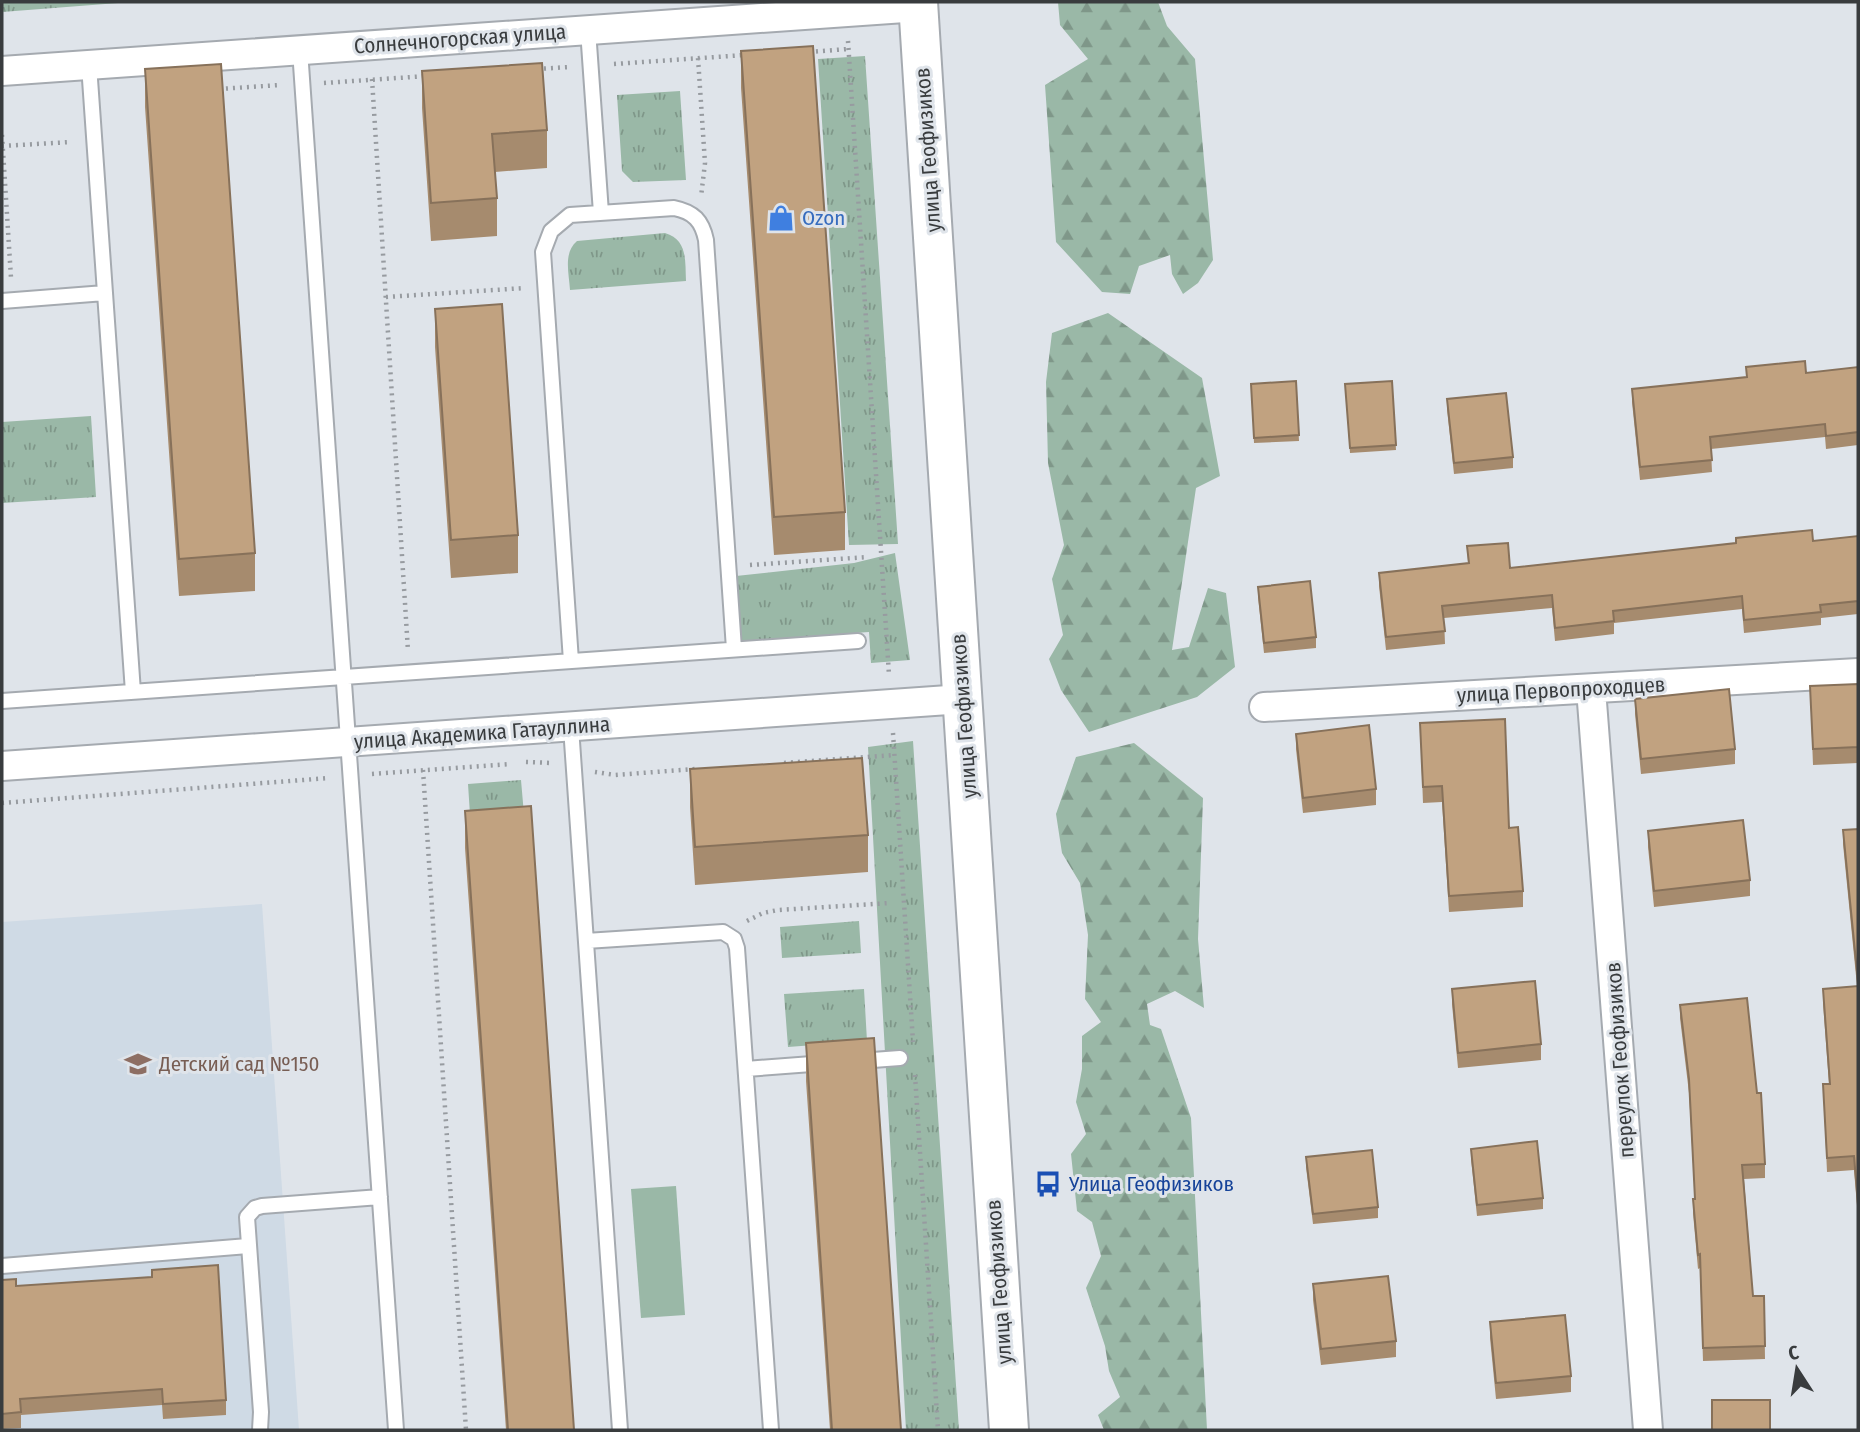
<svg xmlns="http://www.w3.org/2000/svg" width="1860" height="1432" font-family="'Fira Sans Condensed',sans-serif">
	<style>
		.built { fill: #cfdae5 }
		.grass { fill: url(#grass-tufts) }
		.forest { fill: url(#forest-firs) }
		.pitch { fill: #9ab8a7 }
		.lines { fill: none; stroke-linecap: round; stroke-linejoin: round }
		.lane-casing { stroke: #a5aab0; stroke-width: 18 }
		.street-casing { stroke: #a5aab0; stroke-width: 32 }
		.secondary-casing { stroke: #a5aab0; stroke-width: 42 }
		.path { stroke: #979ba0; stroke-width: 4.5; stroke-dasharray: 2 5; stroke-linecap: butt }
		.lane { stroke: #fff; stroke-width: 14 }
		.street { stroke: #fff; stroke-width: 28 }
		.secondary { stroke: #fff; stroke-width: 38 }
		.wall { fill: #a68b6e }
		.building { fill: #c1a280; stroke: #87715a; stroke-width: 2 }
		.labels { text-anchor: middle; dominant-baseline: central; stroke-width: 6; stroke-linejoin: round; paint-order: stroke }
		.street-label { font-size: 21px; fill: #393c3e; stroke: #dfe4ea }
		.shop-label { font-size: 21px; fill: #366cbe; stroke: #dfe4ea; text-anchor: start }
		.education-label { font-size: 21px; fill: #785e54; stroke: #dfe4ea; text-anchor: start }
		.transit-label { font-size: 21px; fill: #164399; stroke: #dfe4ea; text-anchor: start }
	</style>
	<defs>
		<pattern id="grass-tufts" width="24" height="20" patternUnits="userSpaceOnUse" patternTransform="scale(1.75)"><rect width="24" height="20" fill="#9ab8a7"/><path d="M3 7l-1-3M5 7V3M7 7l1-3M15 17l-1-3M17 17v-4M19 17l1-3" fill="none" stroke="#7f9789"/></pattern>
		<pattern id="forest-firs" width="22" height="20" patternUnits="userSpaceOnUse" patternTransform="scale(1.75)"><rect width="22" height="20" fill="#9ab8a7"/><path d="M5 1l3.5 6h-7zM16 11l3.5 6h-7z" fill="#7f9789"/></pattern>
	</defs>
	<rect width="100%" height="100%" fill="#dfe4ea"/>
	<path class="built" d="M 262,904 L 299,1430 L 2,1430 L 2,922 Z"/>
	<path class="grass" d="M 2,2 L 131,2 L 2,12 Z
		M 865,56 L 898,544 L 849,545 L 818,59 Z
		M 680,91 L 686,180 L 633,182 L 622,171 L 617,95 Z
		M 665,233 C 688,240 685,261 686,281 L 570,290 C 569,273 563,253 577,241 Z
		M 91,416 L 96,497 L 2,503 L 2,422 Z
		M 895,553 L 910,660 L 871,663 L 869,632 L 741,641 L 736,576 L 854,563 Z
		M 913,741 L 959,1430 L 906,1430 L 868,747 Z
		M 521,780 L 525,826 L 471,830 L 468,784 Z
		M 859,921 L 861,953 L 782,958 L 780,927 Z
		M 864,989 L 867,1041 L 788,1047 L 784,994 Z"/>
	<path class="forest" d="M 1058,2 L 1158,2 L 1167,26 L 1195,59 L 1213,260 L 1198,283 L 1183,294 L 1172,274 L 1170,255 L 1139,266 L 1130,294 L 1102,292 L 1056,242 L 1045,85 L 1088,59 L 1060,25 Z
		M 1108,313 L 1202,378 L 1220,476 L 1196,488 L 1172,650 L 1189,647 L 1208,588 L 1226,593 L 1235,667 L 1197,697 L 1089,732 L 1061,690 L 1049,659 L 1063,635 L 1052,579 L 1064,545 L 1048,463 L 1046,382 L 1052,333 Z
		M 1134,743 L 1203,798 L 1198,939 L 1204,1008 L 1175,991 L 1147,1004 L 1150,1025 L 1161,1029 L 1191,1118 L 1207,1430 L 1104,1430 L 1098,1415 L 1120,1397 L 1109,1371 L 1105,1346 L 1086,1288 L 1101,1256 L 1092,1222 L 1077,1211 L 1071,1154 L 1086,1134 L 1076,1102 L 1082,1069 L 1082,1036 L 1101,1022 L 1085,999 L 1088,935 L 1080,883 L 1062,853 L 1056,814 L 1076,757 Z"/>
	<path class="pitch" d="M 676,1186 L 685,1315 L 641,1318 L 631,1189 Z"/>
	<g class="lines">
		<g class="lane-casing">
			<path id="lane" d="M 588,30 L 601,213
				M 300,50 L 396,1430
				M 89,65 L 133,692
				M 2,301 L 105,293
				M 571,661 L 543,252 L 551,231 L 570,215 L 674,208 C 694,212 702,221 706,240 L 734,649
				M 2,701 L 858,641
				M 571,727 L 620,1430
				M 586,941 L 723,932 L 734,939 L 737,948 L 771,1430
				M 859,1061 L 900,1058
				M 746,1069 L 825,1063
				M 2,1266 L 248,1246
				M 260,1430 L 261,1412 L 247,1217 L 255,1208 L 262,1206 L 380,1197"/>
		</g>
		<g class="street-casing">
			<path id="street" d="M 2,71 L 919,7
				M 1591,689 L 1648,1430
				M 1264,707 L 1858,673
				M 2,766 L 963,699"/>
		</g>
		<g class="secondary-casing">
			<path id="secondary" d="M 918,2 L 1009,1430"/>
		</g>
		<path class="path" d="M 848,41 L 889,675
			M 809,52 L 848,49
			M 698,58 L 705,163 L 701,197
			M 614,64 L 745,55
			M 537,69 L 570,67
			M 372,79 L 408,651
			M 324,83 L 427,76
			M 219,89 L 280,85
			M 2,135 L 11,278
			M 2,146 L 71,142
			M 386,297 L 525,288
			M 750,565 L 868,557
			M 893,733 L 913,1042
			M 526,762 L 552,763
			M 784,763 L 894,755
			M 423,770 L 466,1430
			M 595,772 L 615,775 L 695,769
			M 372,774 L 510,764
			M 2,803 L 329,778
			M 747,921 L 763,913 L 778,910 L 890,903
			M 915,1075 L 938,1430"/>
		<use href="#lane" class="lane"/>
		<use href="#street" class="street"/>
		<use href="#secondary" class="secondary"/>
	</g>
	<path class="wall" d="M 741,51 L 845,512 L 845,550 L 774,555 L 741,88 Z
		M 145,69 L 255,553 L 255,591 L 179,596 L 145,107 Z
		M 422,71 L 547,130 L 547,168 L 495,172 L 497,198 L 497,236 L 431,241 L 422,108 Z
		M 435,309 L 518,535 L 518,573 L 451,578 L 435,347 Z
		M 1746,367 L 1806,373 L 1858,367 L 1858,445 L 1826,449 L 1825,437 L 1711,449 L 1712,472 L 1640,480 L 1632,402 L 1632,389 L 1746,377 Z
		M 1296,381 L 1299,441 L 1254,443 L 1251,384 Z
		M 1392,381 L 1396,450 L 1350,453 L 1345,384 Z
		M 1447,399 L 1513,457 L 1513,468 L 1454,474 L 1447,409 Z
		M 1858,536 L 1858,614 L 1821,618 L 1821,625 L 1744,633 L 1742,609 L 1614,623 L 1614,634 L 1555,641 L 1552,608 L 1444,618 L 1445,644 L 1386,650 L 1379,586 L 1379,573 L 1468,563 L 1467,546 L 1510,568 L 1736,543 L 1736,538 L 1813,541 Z
		M 1258,587 L 1316,637 L 1316,648 L 1264,653 L 1258,597 Z
		M 1858,684 L 1858,763 L 1813,765 L 1810,686 Z
		M 1635,699 L 1735,749 L 1735,764 L 1641,774 L 1635,714 Z
		M 1420,723 L 1509,828 L 1523,891 L 1523,907 L 1449,912 L 1442,802 L 1423,803 Z
		M 1296,734 L 1376,789 L 1376,805 L 1303,813 L 1296,749 Z
		M 690,769 L 868,835 L 868,872 L 695,885 L 690,807 Z
		M 465,811 L 574,1430 L 506,1430 L 465,848 Z
		M 1858,829 L 1858,1218 L 1854,1170 L 1827,1172 L 1823,1084 L 1829,1084 L 1823,1003 L 1823,989 L 1857,986 L 1843,844 L 1843,830 Z
		M 1648,831 L 1750,880 L 1750,896 L 1654,907 L 1648,847 Z
		M 1452,989 L 1541,1044 L 1541,1060 L 1458,1068 L 1452,1004 Z
		M 1680,1005 L 1757,1093 L 1765,1164 L 1765,1178 L 1744,1179 L 1753,1296 L 1764,1296 L 1765,1359 L 1703,1361 L 1700,1268 L 1698,1269 L 1693,1213 L 1693,1199 L 1695,1199 L 1689,1093 L 1680,1018 Z
		M 806,1043 L 901,1430 L 830,1430 L 806,1081 Z
		M 1471,1149 L 1543,1198 L 1543,1209 L 1477,1216 L 1471,1159 Z
		M 1306,1157 L 1378,1207 L 1378,1218 L 1313,1224 L 1306,1167 Z
		M 2,1280 L 16,1286 L 226,1400 L 226,1415 L 163,1419 L 162,1405 L 21,1415 L 21,1428 L 2,1429 Z
		M 1313,1284 L 1396,1341 L 1396,1357 L 1321,1365 L 1313,1300 Z
		M 1490,1322 L 1571,1376 L 1571,1392 L 1496,1399 L 1490,1338 Z"/>
	<path class="building" d="M 813,46 L 845,512 L 774,517 L 741,51 Z
		M 542,63 L 547,130 L 492,134 L 497,198 L 431,203 L 422,71 Z
		M 221,64 L 255,553 L 179,559 L 145,69 Z
		M 502,304 L 518,535 L 451,540 L 435,309 Z
		M 1805,361 L 1806,373 L 1858,367 L 1858,432 L 1826,436 L 1825,424 L 1710,437 L 1712,460 L 1640,467 L 1632,389 L 1747,377 L 1746,367 Z
		M 1296,381 L 1299,435 L 1254,438 L 1251,384 Z
		M 1392,381 L 1396,445 L 1350,448 L 1345,384 Z
		M 1506,393 L 1513,457 L 1454,463 L 1447,399 Z
		M 1812,530 L 1813,541 L 1858,536 L 1858,601 L 1820,605 L 1821,612 L 1744,620 L 1742,596 L 1613,611 L 1614,621 L 1555,628 L 1552,595 L 1442,606 L 1445,631 L 1386,637 L 1379,573 L 1469,563 L 1467,546 L 1508,543 L 1510,568 L 1736,543 L 1736,538 Z
		M 1310,581 L 1316,637 L 1264,643 L 1258,587 Z
		M 1858,684 L 1858,747 L 1813,749 L 1810,686 Z
		M 1729,689 L 1735,749 L 1641,759 L 1635,699 Z
		M 1505,719 L 1509,828 L 1518,827 L 1523,891 L 1449,896 L 1442,786 L 1423,787 L 1420,723 Z
		M 1369,725 L 1376,789 L 1303,798 L 1296,734 Z
		M 862,758 L 868,835 L 695,847 L 690,769 Z
		M 531,806 L 574,1430 L 508,1430 L 465,811 Z
		M 1743,820 L 1750,880 L 1654,891 L 1648,831 Z
		M 1858,829 L 1858,982 L 1843,830 Z
		M 1535,981 L 1541,1044 L 1458,1053 L 1452,989 Z
		M 1858,986 L 1858,1204 L 1854,1156 L 1827,1158 L 1823,1084 L 1830,1084 L 1823,989 Z
		M 1747,998 L 1757,1093 L 1761,1093 L 1765,1164 L 1742,1165 L 1753,1296 L 1764,1296 L 1765,1346 L 1703,1348 L 1700,1254 L 1698,1255 L 1693,1199 L 1695,1199 L 1689,1079 L 1680,1005 Z
		M 874,1038 L 901,1430 L 832,1430 L 806,1043 Z
		M 1537,1141 L 1543,1198 L 1477,1205 L 1471,1149 Z
		M 1372,1150 L 1378,1207 L 1313,1214 L 1306,1157 Z
		M 218,1265 L 226,1400 L 163,1404 L 162,1389 L 20,1399 L 21,1412 L 2,1414 L 2,1280 L 16,1279 L 16,1286 L 152,1277 L 152,1270 Z
		M 1388,1276 L 1396,1341 L 1321,1349 L 1313,1284 Z
		M 1565,1315 L 1571,1376 L 1496,1383 L 1490,1322 Z
		M 1712,1400 L 1770,1400 L 1770,1430 L 1712,1430 Z"/>
	<defs>
		<g id="shop-bare" transform="scale(2.1)"><path d="M-5-2.5h2.3a2.7 3.5 0 0 1 5.4 0H5L5.5 6h-11ZM-1.5-2.5h3a1.5 2.3 0 0 0-3 0Z" fill="#3f7fe0" stroke="#dfe4ea" stroke-width="2.5" paint-order="stroke"/></g>
		<g id="school-bare" transform="scale(2.1)"><path d="M0-5L7-2L0 1L-7-2ZM-4 1L0 2.5L4 1V4Q0 6-4 4Z" fill="#8d6e63" stroke="#dfe4ea" stroke-width="2.5" paint-order="stroke"/></g>
		<g id="bus-bare" transform="scale(2.1)"><path d="M-5-6H5V4H4V6H2V4H-2V6H-4V4H-5ZM-3.5-4V0h7V-4ZM-3.5 1.2v1.5H-2V1.2ZM2 1.2v1.5H3.5V1.2Z" fill="#1a4fb4" stroke="#dfe4ea" stroke-width="2.5" paint-order="stroke"/></g>
	</defs>
	<g fill-rule="evenodd">
		<use href="#shop-bare" x="781" y="218"/>
		<use href="#school-bare" x="138" y="1064"/>
		<use href="#bus-bare" x="1048" y="1184"/>
	</g>
	<g class="labels">
		<g class="street-label">
			<text transform="translate(460 39) rotate(-4)">Солнечногорская улица</text>
			<text transform="translate(928 150) rotate(-94)">улица Геофизиков</text>
			<text transform="translate(1561 690) rotate(-3)">улица Первопроходцев</text>
			<text transform="translate(964 716) rotate(-94)">улица Геофизиков</text>
			<text transform="translate(482 733) rotate(-4)">улица Академика Гатауллина</text>
			<text transform="translate(1620 1060) rotate(-94)">переулок Геофизиков</text>
			<text transform="translate(999 1282) rotate(-94)">улица Геофизиков</text>
		</g>
		<g class="shop-label">
			<text x="802" y="218">Ozon</text>
		</g>
		<g class="education-label">
			<text x="159" y="1064">Детский сад №150</text>
		</g>
		<g class="transit-label">
			<text x="1069" y="1184">Улица Геофизиков</text>
		</g>
	</g>
	<rect width="1860" height="1432" fill="none" stroke="#393c3e" stroke-width="7"/>
	<g transform="translate(1797 1369) rotate(348)" stroke="#dfe4ea" stroke-width="5" paint-order="stroke">
	<path d="M0-5L12 26L0 18L-12 26Z" fill="#393c3e"/>
	<text y="-10" font-size="19" font-weight="bold" text-anchor="middle" fill="#393c3e">С</text>
	</g>
</svg>
